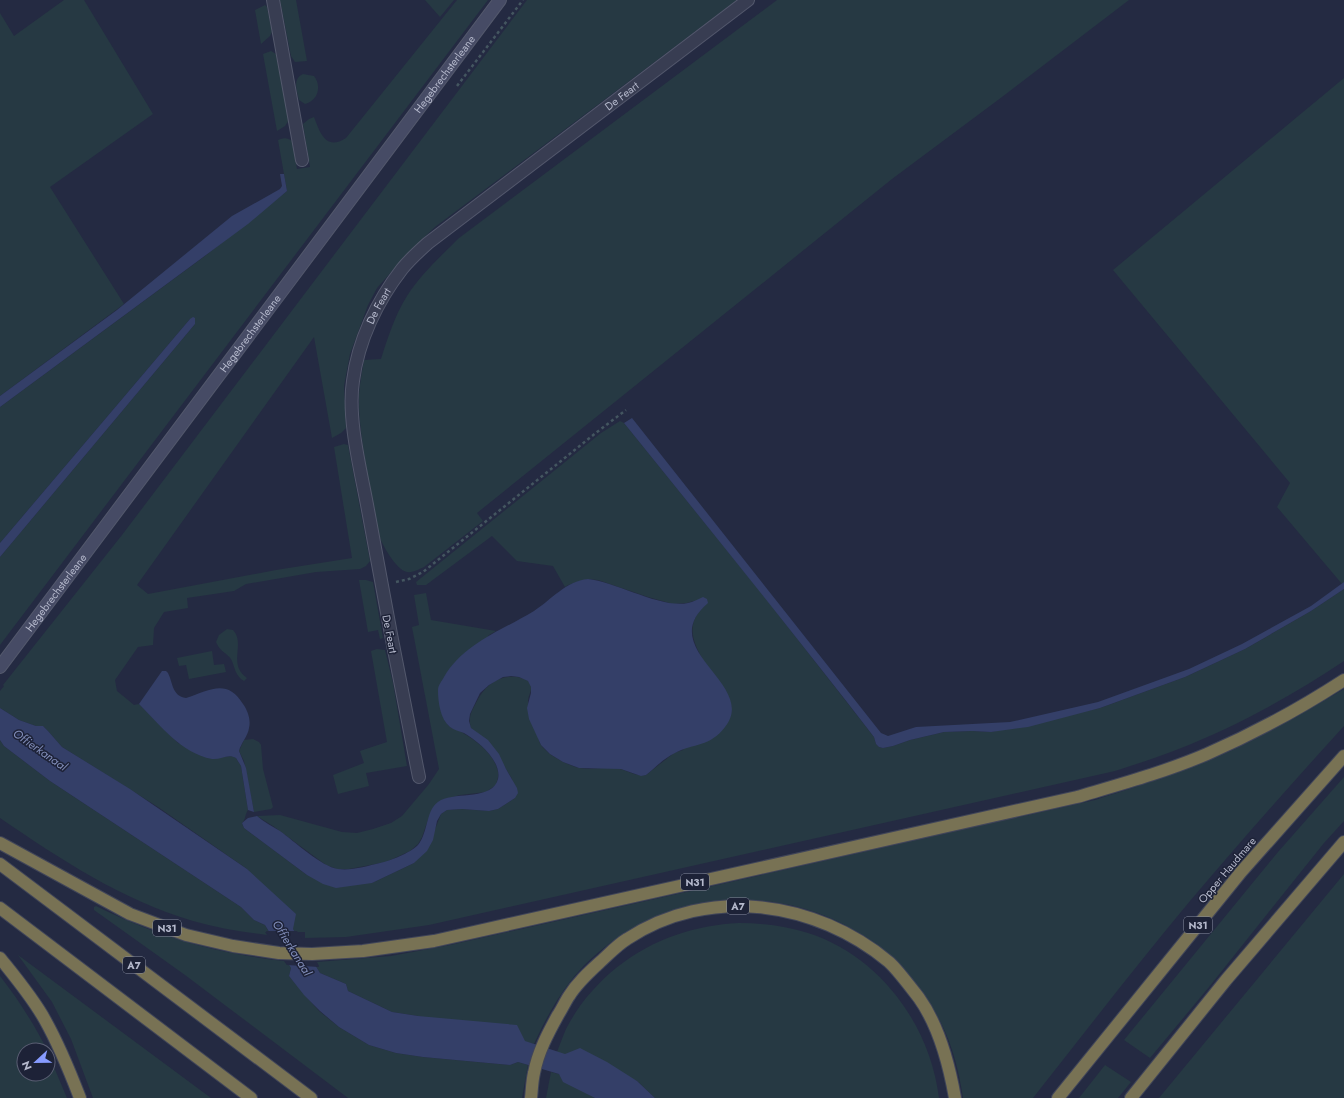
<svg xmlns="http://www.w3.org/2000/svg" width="1344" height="1098" font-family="Jost,sans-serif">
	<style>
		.green { fill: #263943 }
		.water { fill: #343f68 }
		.pier { fill: #242a42 }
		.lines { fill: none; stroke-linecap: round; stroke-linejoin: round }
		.street-casing { stroke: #53586c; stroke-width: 14 }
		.secondary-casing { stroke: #53586c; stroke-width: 14 }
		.highway-casing { stroke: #404559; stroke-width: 14 }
		.path { stroke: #445660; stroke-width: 2.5; stroke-dasharray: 3 3; stroke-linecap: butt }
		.street { stroke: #383d52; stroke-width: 12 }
		.secondary { stroke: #464b65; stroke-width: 12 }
		.highway { stroke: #787254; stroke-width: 12 }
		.labels { text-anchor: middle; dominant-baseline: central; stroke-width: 3; stroke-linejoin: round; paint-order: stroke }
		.shield { fill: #1d2237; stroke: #878c9f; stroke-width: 1 }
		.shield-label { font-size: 10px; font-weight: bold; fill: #b5b9cc }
		.street-label { font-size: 11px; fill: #b5b9cc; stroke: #1d2237 }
		.water-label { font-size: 12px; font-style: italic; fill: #818db9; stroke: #1d2237 }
	</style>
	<rect width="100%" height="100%" fill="#242a42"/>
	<path class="green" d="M 64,0 L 84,0 L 153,114 L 50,187 L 124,304 L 0,396 L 0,13 L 14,36 Z
		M 280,0 L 296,0 L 307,61 L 295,62 L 291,56 Z
		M 425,0 L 454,0 L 440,17 Z
		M 457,0 L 488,0 L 0,645 L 0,557 L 195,324 L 190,319 L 0,543 L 0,407 L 205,256 L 287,191 L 278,140 C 283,138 287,137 292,141 L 297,169 L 310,167 L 303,124 L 309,119 L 314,117 C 320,133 326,151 346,138 Z
		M 527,0 L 737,0 L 435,227 L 410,251 L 377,288 L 368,305 L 350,354 L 344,386 L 346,428 L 341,433 L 332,438 L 314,337 L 137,585 L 148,594 L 276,570 L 352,558 L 334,447 L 344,444 L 348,445 L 370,561 L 366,566 L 360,569 L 316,572 L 246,584 L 234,591 L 187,598 L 188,608 L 164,612 L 154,628 L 153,645 L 138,647 L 115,680 L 117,691 L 134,705 L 139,704 L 178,743 L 224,757 L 232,756 L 236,758 L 241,766 L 248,810 C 245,814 246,819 242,823 L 244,828 L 307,875 L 372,883 L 414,863 L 436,827 L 441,814 L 447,810 L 462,809 L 489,811 L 498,809 L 515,798 L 512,779 L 506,769 L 471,728 C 468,718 471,712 476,703 C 484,687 497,675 516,677 C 519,677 525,679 528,681 C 535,688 528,694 528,701 C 528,707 533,719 535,725 C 537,731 538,740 541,745 C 548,755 568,766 580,768 C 591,770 602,767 613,768 C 625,768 634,777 646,775 L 674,753 L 683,750 L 706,665 C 692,642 684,623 707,603 L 693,601 L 687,603 L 673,604 L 648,597 L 598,580 L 588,579 L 568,585 L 565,587 L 553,566 L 517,561 L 492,536 L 426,585 L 417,585 L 416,582 L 601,433 L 620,421 L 624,423 L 759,590 L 874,737 L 876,744 L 879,747 L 883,748 L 893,746 L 910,740 L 944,732 L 972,731 L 991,732 L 1100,708 L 1185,677 L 1245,649 L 1311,611 L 1344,589 L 1344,661 C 1292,696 1235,727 1176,750 C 1156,758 1136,764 1115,771 L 429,925 L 346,937 L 305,938 L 305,932 L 295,932 L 247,869 L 158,807 L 62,747 L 48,731 L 43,726 L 36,726 L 19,720 L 0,708 L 0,691 L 4,686 L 3,685 L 122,535 Z
		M 777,0 L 1129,0 L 1002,97 L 892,179 L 477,513 L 483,521 L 424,567 C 419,569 413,573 407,572 C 396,570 381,543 378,533 C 374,516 371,497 368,479 C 364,451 358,422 359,394 C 360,383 362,371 364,360 L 381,359 C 388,337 395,315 407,296 C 421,274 441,256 459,238 Z
		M 265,5 L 267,7 L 272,32 L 270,36 L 261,44 L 255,10 Z
		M 271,51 L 276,54 L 289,120 L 285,126 L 277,131 L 263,54 Z
		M 303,74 L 314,76 C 322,86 318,101 305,104 L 299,100 C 297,91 292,79 303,74 Z
		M 1344,78 L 1344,582 L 1342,584 L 1277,507 L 1290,483 L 1113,270 Z
		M 359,580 L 366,580 L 373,582 L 383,638 L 380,639 L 378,630 L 368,632 Z
		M 426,593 L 431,620 L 496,631 L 489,635 L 440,709 C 443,715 444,721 449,726 C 452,729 459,730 463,733 C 477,741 495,755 498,772 C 499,776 497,781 496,785 L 486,792 L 460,795 L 442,800 L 428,820 L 422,837 L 418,844 L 410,851 L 386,862 L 349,869 L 337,869 L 326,865 L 273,826 L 257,816 L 280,815 L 342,832 L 357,833 L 373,829 L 391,823 L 402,816 L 429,784 L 439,769 L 412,627 L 419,625 L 414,595 Z
		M 227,629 L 233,630 C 246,644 227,664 247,678 L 244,681 C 235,676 235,667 231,659 C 227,653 220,652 216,642 L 219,635 Z
		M 377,649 L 385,650 L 393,683 L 407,766 L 366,773 L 369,786 L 338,794 L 333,775 L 364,763 L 360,751 L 387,742 L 371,651 Z
		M 212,651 L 214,665 L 224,664 L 226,672 L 189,679 L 186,665 L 179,666 L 177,658 Z
		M 1344,689 L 1344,726 C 1292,783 1240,842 1190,901 C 1136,966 1085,1032 1033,1098 L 963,1098 C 959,1071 953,1047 941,1023 C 932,1004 919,987 905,971 C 825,884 691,876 600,951 C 569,976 550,1009 534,1044 L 418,1016 L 392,1012 L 348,991 L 346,984 L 320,973 L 316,967 L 319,966 L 317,962 L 391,956 L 450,945 L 1095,800 C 1144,784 1196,768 1243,745 C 1278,728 1311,708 1344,689 Z
		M 253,739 L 259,742 L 261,745 L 263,769 L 273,807 L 271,809 L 254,812 L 244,761 L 239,751 L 244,740 Z
		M 0,740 L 4,746 L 50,781 L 241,907 L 254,920 L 265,925 L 269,932 L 265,932 L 267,935 C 242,932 217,928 193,921 C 122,900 60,859 0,818 Z
		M 1344,777 L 1344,821 L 1324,843 L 1209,987 L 1150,1058 L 1124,1040 L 1278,852 Z
		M 1344,874 L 1344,1098 L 1159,1098 Z
		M 96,906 C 159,937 214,953 284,961 L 287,965 L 290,965 L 291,968 L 289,976 L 304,994 L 319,1011 L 339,1027 L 369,1045 L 396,1053 L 423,1057 L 510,1065 L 518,1062 L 528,1065 L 522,1098 L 348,1098 L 185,975 L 94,910 L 94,907 Z
		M 739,923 C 763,923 785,926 808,933 C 880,956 930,1025 939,1098 L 655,1098 L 637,1081 L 557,1052 C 560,1044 563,1036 566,1029 C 588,986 630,950 676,935 C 696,928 717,924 739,923 Z
		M 18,955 L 211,1098 L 93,1098 L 71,1039 L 52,1002 Z
		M 0,976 C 18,999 34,1024 47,1050 L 24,1050 L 24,1074 L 48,1074 L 48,1053 L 67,1098 L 0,1098 Z
		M 1105,1065 L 1131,1082 L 1118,1098 L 1079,1098 Z
		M 551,1072 L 559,1074 L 581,1090 L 595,1098 L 546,1098 Z"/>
	<path class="water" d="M 280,174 L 284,174 L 287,191 L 248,224 L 0,407 L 0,396 L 117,310 L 232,216 L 280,189 L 282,186 Z
		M 193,317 L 195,318 L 195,324 L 0,557 L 0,543 L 190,319 Z
		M 632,418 L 881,733 L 888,736 L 916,727 L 1010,722 L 1098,702 L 1189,669 L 1242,644 L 1311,606 L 1344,582 L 1344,589 L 1311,611 L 1245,649 L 1185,677 L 1100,708 L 1028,727 L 991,732 L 972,731 L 944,732 L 910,740 L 893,746 L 883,748 L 879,747 L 876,744 L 874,737 C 792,631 708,527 624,423 Z
		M 588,579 C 616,582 662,609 688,603 C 693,602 698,599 703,597 L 707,599 L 708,603 C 653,650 759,684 725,727 C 710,747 694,743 675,753 C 664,758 655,768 646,775 L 641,776 L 621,769 L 579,768 L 563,762 L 550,754 L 541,745 L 529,719 L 527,708 L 531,693 L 531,687 L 528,681 L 519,677 L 511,676 L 503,677 L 489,685 L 480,693 L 470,714 L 469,721 L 471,728 L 488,740 L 499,754 L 506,769 L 517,788 L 518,793 L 515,798 L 498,809 L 489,811 L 462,809 L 447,810 L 441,814 L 437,821 L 433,840 L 427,851 L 414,863 L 372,883 L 336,888 L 323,884 L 307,875 L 244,828 L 242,823 L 248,818 L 257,816 C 264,822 272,826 280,831 C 294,841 322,867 338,869 C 351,871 367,866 380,863 C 390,861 410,853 418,845 C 429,832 425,808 441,800 C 457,792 493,800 498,779 C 502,761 478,741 464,733 C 459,731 454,730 450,727 C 440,719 438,701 438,690 C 438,685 442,681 444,677 C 464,643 503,630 534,611 C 551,600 566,581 588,579 Z
		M 162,671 L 166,671 L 168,673 C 173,683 172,696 186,698 C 210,690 227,678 243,704 C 248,711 251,720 249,728 C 248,736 241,743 239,751 L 246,768 L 254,812 L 248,810 L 241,766 L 236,758 C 228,753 221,760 212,759 C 181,753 161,726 139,704 Z
		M 0,708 L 19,720 L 36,726 L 43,726 L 48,731 L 62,747 L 130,789 L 247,869 L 296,914 L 293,929 L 320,973 L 346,984 L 348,991 L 392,1012 L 418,1016 L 517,1025 L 525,1041 L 565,1054 L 580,1048 L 607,1062 L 637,1081 L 655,1098 L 595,1098 L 563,1082 L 559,1074 L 518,1062 L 510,1065 L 423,1057 L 396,1053 L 369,1045 L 339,1027 L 320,1011 L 304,995 L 289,976 L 291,968 L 265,925 L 254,920 L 241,907 L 50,781 L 4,746 L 0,740 Z"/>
	<path class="pier" d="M 266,931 L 297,931 L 319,967 L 287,965 Z"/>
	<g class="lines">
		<g class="street-casing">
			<g id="street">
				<path d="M 273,0 L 302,160"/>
				<path id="s1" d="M 419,777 C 401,688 384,599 368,510 C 361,471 347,419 353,381 C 358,341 377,301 402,269 C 410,259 419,251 428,243 L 748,0"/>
			</g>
		</g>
		<g class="secondary-casing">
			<g id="secondary">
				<path id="s2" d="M 0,667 L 500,0"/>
			</g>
		</g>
		<g class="highway-casing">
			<path id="highway" d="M 0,843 L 130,914 L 186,935 L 233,946 L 279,953 L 312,954 L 363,951 L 434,941 L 1077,797 C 1121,784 1165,772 1207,754 C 1255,733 1301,708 1344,680
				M 0,864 L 311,1098
				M 0,908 L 251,1098
				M 0,958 C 16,978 33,998 45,1020 C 59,1045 70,1072 80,1098
				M 531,1098 C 532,1090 532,1081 534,1073 C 538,1052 548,1033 558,1015 C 562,1009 565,1002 569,996 C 577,983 588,973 599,963 C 608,955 617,945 627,939 C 709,885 816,901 889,962 C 897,969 912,989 919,998 C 939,1026 949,1064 955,1098
				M 1058,1098 L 1241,872 L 1344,756
				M 1131,1098 L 1226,980 L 1344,842"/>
		</g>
		<path class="path" d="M 457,86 L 523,0
			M 396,582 L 409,579 L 423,572 L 597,432 L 626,410"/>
		<use href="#street" class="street"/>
		<use href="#secondary" class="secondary"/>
		<use href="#highway" class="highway"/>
	</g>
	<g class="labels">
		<g class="shield">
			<rect x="681" y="874" width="28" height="16" rx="3"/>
			<rect x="727" y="898" width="22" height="16" rx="3"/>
			<rect x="1184" y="917" width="28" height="16" rx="3"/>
			<rect x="153" y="920" width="28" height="16" rx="3"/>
			<rect x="123" y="957" width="22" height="16" rx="3"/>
		</g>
		<g class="shield-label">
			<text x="695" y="882">N31</text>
			<text x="738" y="906">A7</text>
			<text x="1198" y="925">N31</text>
			<text x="167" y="928">N31</text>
			<text x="134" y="965">A7</text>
		</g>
		<g class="street-label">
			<text stroke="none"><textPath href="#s2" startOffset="741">Hegebrechsterleane</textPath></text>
			<text stroke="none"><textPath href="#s1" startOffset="806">De Feart</textPath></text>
			<text stroke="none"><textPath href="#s1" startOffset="482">De Feart</textPath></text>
			<text stroke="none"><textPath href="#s2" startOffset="417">Hegebrechsterleane</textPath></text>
			<text stroke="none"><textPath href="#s2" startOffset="93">Hegebrechsterleane</textPath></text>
			<text transform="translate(390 634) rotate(79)">De Feart</text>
			<text transform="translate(1227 870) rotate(-50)">Opper Haudmare</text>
		</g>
		<g class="water-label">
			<text transform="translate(40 750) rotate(35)">Offierkanaal</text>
			<text transform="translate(292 948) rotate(58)">Offierkanaal</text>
		</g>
	</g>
	<g transform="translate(36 1062) rotate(248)"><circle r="19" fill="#1d2237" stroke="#5a5e73"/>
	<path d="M0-3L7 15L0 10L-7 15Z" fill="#879bff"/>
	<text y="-6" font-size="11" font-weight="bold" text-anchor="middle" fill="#b5b9cc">N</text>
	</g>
</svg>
